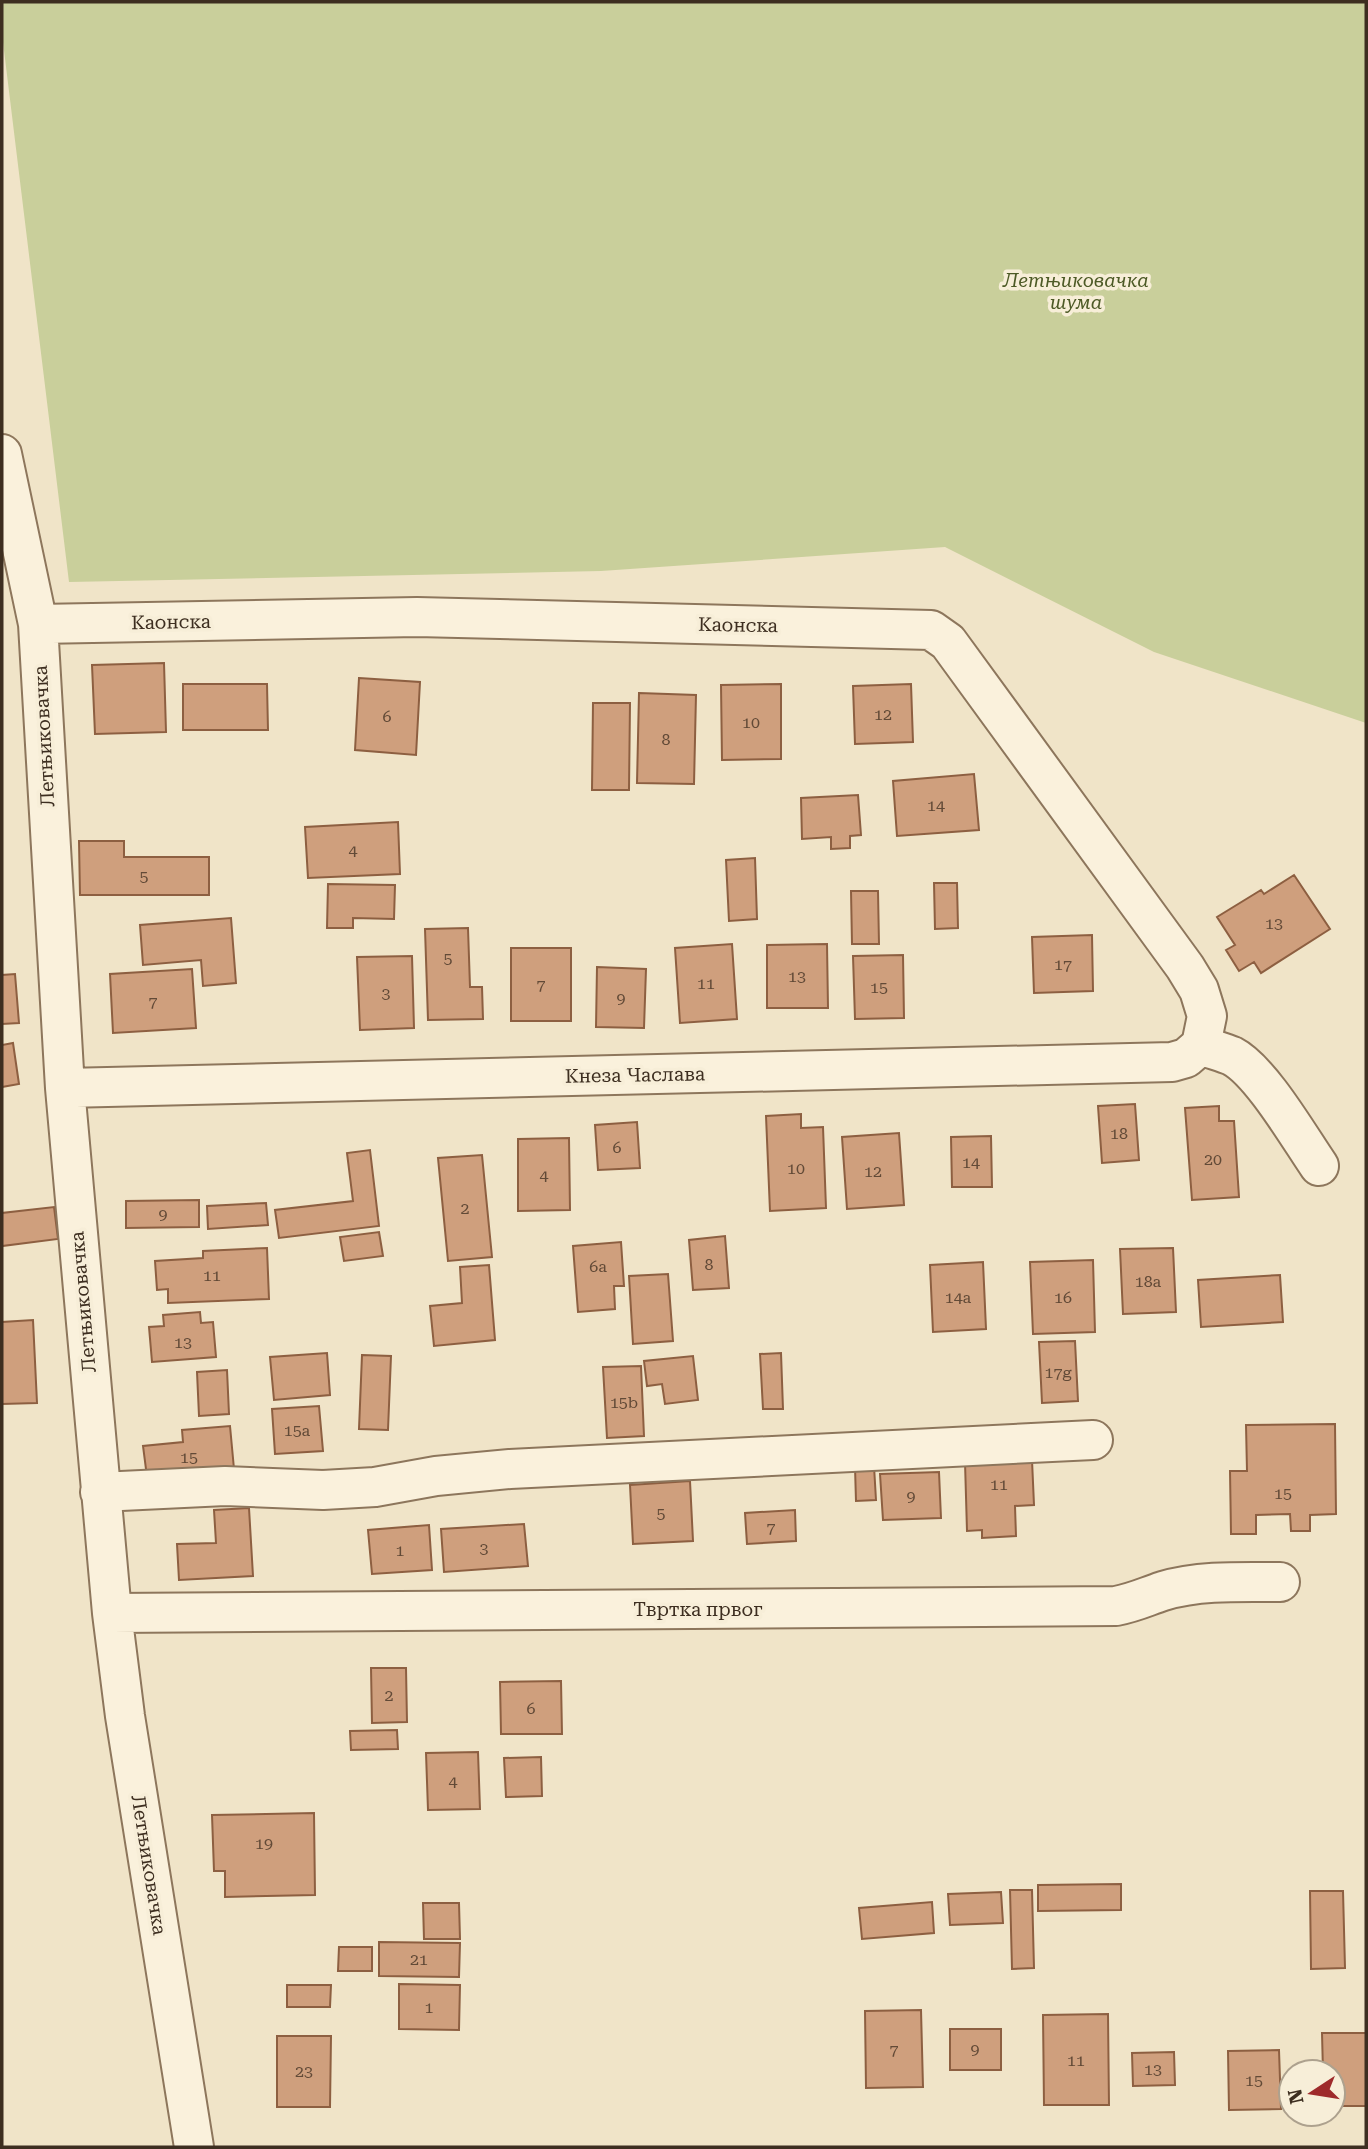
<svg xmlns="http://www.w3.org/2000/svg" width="1368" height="2149" font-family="'Roboto Serif',serif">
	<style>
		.green { fill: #c9cf9b }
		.building { fill: #cf9f7d; stroke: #8d5f41; stroke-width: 2 }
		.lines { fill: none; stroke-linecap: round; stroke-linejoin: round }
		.minor-casing { stroke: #8d765c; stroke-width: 42 }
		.minor { stroke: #faf1dc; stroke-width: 38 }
		.labels { text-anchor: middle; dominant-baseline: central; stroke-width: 7; stroke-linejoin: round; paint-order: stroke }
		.number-label { font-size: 16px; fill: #624a37 }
		.park-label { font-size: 19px; font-style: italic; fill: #4d5a26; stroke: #f7eed8 }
		.street-label { font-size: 19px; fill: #3d2e20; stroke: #f7eed8 }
	</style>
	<rect width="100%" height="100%" fill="#f0e4c8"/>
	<path class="green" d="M 2,2 L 1366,2 L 1366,723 L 1154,652 L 945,547 L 601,571 L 69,582 L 2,34 Z"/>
	<path class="building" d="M 164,663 L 166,732 L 95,734 L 92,665 Z
		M 359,678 L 420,682 L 416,755 L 355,750 Z
		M 183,684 L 267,684 L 268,730 L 183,730 Z
		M 781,684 L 781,759 L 722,760 L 721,685 Z
		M 911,684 L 913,742 L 855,744 L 853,686 Z
		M 639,693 L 696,695 L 694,784 L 637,783 Z
		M 593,703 L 630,703 L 629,790 L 592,790 Z
		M 974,774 L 979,830 L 897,836 L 893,781 Z
		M 858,795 L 861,835 L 850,836 L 850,848 L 831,849 L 831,837 L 802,839 L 801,798 Z
		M 398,822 L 400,874 L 308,878 L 305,827 Z
		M 79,841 L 124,841 L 124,857 L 209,857 L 209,895 L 80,895 Z
		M 755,858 L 757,919 L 729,921 L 726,860 Z
		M 1294,875 L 1330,929 L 1261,973 L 1254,962 L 1239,971 L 1226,950 L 1235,945 L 1217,917 L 1261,890 L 1264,894 Z
		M 934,883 L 957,883 L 958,928 L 935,929 Z
		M 328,884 L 395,885 L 394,919 L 353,918 L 353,928 L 327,928 Z
		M 851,891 L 878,891 L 879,944 L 852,944 Z
		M 231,918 L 236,983 L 203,986 L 201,960 L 143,965 L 140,925 Z
		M 468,928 L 470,987 L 482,987 L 483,1019 L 428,1020 L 425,929 Z
		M 1092,935 L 1093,991 L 1034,993 L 1032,937 Z
		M 732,944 L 737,1019 L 680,1023 L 675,948 Z
		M 827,944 L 828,1008 L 767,1008 L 767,945 Z
		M 511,948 L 571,948 L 571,1021 L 511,1021 Z
		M 903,955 L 904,1018 L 855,1019 L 853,956 Z
		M 412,956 L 414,1028 L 360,1030 L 357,957 Z
		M 597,967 L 646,969 L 644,1028 L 596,1027 Z
		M 192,969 L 196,1028 L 113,1033 L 110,974 Z
		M 15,974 L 19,1023 L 2,1024 L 2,975 Z
		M 13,1043 L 19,1084 L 2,1087 L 2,1045 Z
		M 1135,1104 L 1139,1160 L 1102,1163 L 1098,1106 Z
		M 1219,1106 L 1219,1121 L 1234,1121 L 1239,1197 L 1192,1200 L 1185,1108 Z
		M 801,1114 L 801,1128 L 823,1127 L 826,1208 L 770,1211 L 766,1116 Z
		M 637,1122 L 640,1168 L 598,1170 L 595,1125 Z
		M 899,1133 L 904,1205 L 847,1209 L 842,1137 Z
		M 991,1136 L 992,1187 L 952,1187 L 951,1137 Z
		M 569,1138 L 570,1210 L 518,1211 L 518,1139 Z
		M 370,1150 L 379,1226 L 279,1238 L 275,1210 L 353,1201 L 347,1153 Z
		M 482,1155 L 492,1257 L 448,1261 L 438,1158 Z
		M 199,1200 L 199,1227 L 126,1228 L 126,1201 Z
		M 266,1203 L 268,1225 L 208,1229 L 207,1206 Z
		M 54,1207 L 58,1239 L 2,1246 L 2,1213 Z
		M 379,1232 L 383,1256 L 344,1261 L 340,1237 Z
		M 725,1236 L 729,1288 L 693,1290 L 689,1240 Z
		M 621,1242 L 624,1286 L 614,1286 L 615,1309 L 578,1312 L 573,1246 Z
		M 267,1248 L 269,1299 L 168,1303 L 168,1289 L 157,1290 L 155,1261 L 203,1258 L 203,1251 Z
		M 1173,1248 L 1176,1312 L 1123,1314 L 1120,1249 Z
		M 1093,1260 L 1095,1332 L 1033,1334 L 1030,1262 Z
		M 983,1262 L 986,1329 L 933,1332 L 930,1265 Z
		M 489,1265 L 495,1340 L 434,1346 L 430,1306 L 462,1303 L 460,1267 Z
		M 668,1274 L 673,1341 L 633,1344 L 629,1276 Z
		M 1280,1275 L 1283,1322 L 1201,1327 L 1198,1280 Z
		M 200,1312 L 201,1323 L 213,1322 L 216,1357 L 152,1362 L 149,1327 L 164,1326 L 163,1315 Z
		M 33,1320 L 37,1403 L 2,1404 L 2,1322 Z
		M 1075,1341 L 1078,1401 L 1042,1403 L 1039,1342 Z
		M 327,1353 L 330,1395 L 274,1400 L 270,1357 Z
		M 781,1353 L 783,1409 L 763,1409 L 760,1354 Z
		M 362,1355 L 391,1356 L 388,1430 L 359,1429 Z
		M 693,1356 L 698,1400 L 665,1404 L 662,1384 L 647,1386 L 644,1361 Z
		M 641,1366 L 644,1436 L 607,1438 L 603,1367 Z
		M 227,1370 L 229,1414 L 199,1416 L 197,1372 Z
		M 319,1406 L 323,1451 L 275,1454 L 272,1409 Z
		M 1335,1424 L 1336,1514 L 1310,1515 L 1310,1531 L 1291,1531 L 1290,1514 L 1256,1515 L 1256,1534 L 1231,1534 L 1230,1471 L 1247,1471 L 1246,1425 Z
		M 230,1426 L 234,1469 L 147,1477 L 143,1446 L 183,1442 L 182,1430 Z
		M 1032,1460 L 1034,1505 L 1015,1506 L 1016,1536 L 982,1538 L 982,1530 L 967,1531 L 965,1462 Z
		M 874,1466 L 876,1500 L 856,1501 L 855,1467 Z
		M 939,1472 L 941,1518 L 883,1520 L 880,1474 Z
		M 690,1481 L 693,1541 L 633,1544 L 630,1485 Z
		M 249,1508 L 253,1576 L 179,1580 L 177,1544 L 216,1543 L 214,1510 Z
		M 795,1510 L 796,1541 L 747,1544 L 745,1513 Z
		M 524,1524 L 528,1566 L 444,1572 L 441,1529 Z
		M 429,1525 L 432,1570 L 372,1574 L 368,1530 Z
		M 371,1668 L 406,1668 L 407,1722 L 372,1723 Z
		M 561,1681 L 562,1734 L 501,1734 L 500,1682 Z
		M 397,1730 L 398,1749 L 351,1750 L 350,1731 Z
		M 478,1752 L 480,1809 L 428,1810 L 426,1753 Z
		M 541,1757 L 542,1796 L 506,1797 L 504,1758 Z
		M 314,1813 L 315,1895 L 225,1897 L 225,1871 L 214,1871 L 212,1815 Z
		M 1121,1884 L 1121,1910 L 1038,1911 L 1038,1885 Z
		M 1010,1890 L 1032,1890 L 1034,1968 L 1012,1969 Z
		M 1310,1891 L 1343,1891 L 1345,1968 L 1311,1969 Z
		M 1001,1892 L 1003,1923 L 950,1925 L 948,1894 Z
		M 932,1902 L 934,1933 L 862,1939 L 859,1908 Z
		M 423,1903 L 459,1903 L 460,1939 L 424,1939 Z
		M 379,1942 L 460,1943 L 459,1977 L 379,1976 Z
		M 339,1947 L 372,1947 L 372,1971 L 338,1971 Z
		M 399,1984 L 460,1985 L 459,2030 L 399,2029 Z
		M 287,1985 L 331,1985 L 330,2007 L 287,2007 Z
		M 921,2010 L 923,2087 L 866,2088 L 865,2011 Z
		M 1108,2014 L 1109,2105 L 1044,2105 L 1043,2015 Z
		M 950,2029 L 1001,2029 L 1001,2070 L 950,2070 Z
		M 1322,2033 L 1366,2033 L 1366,2106 L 1333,2106 L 1333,2072 L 1323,2072 Z
		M 277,2036 L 331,2036 L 330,2107 L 277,2107 Z
		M 1279,2050 L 1281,2109 L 1229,2110 L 1228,2051 Z
		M 1174,2052 L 1175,2085 L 1133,2086 L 1132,2053 Z"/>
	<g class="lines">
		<g class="minor-casing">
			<path id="minor" d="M 2,454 L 38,624 L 65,1088 L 112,1613 L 125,1716 L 194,2147
				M 38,624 L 417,617 L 931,630 L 948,642 L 1185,967 L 1199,990 L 1207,1016 L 1201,1045
				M 1201,1045 C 1211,1049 1222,1052 1232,1056 C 1261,1071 1299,1137 1319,1166
				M 65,1088 L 1172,1062 L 1186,1058 L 1201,1045
				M 100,1492 L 225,1486 L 323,1490 L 375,1487 L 436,1476 L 510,1469 L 1093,1440
				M 112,1613 L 1116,1606 C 1136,1602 1145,1597 1163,1591 C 1200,1580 1242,1582 1280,1582"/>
		</g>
		<use href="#minor" class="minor"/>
	</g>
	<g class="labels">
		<g class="number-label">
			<text x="883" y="714">12</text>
			<text x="387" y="716">6</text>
			<text x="751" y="722">10</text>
			<text x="666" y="739">8</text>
			<text x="936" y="805">14</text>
			<text x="353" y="850">4</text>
			<text x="144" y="876">5</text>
			<text x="1274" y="923">13</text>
			<text x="448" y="958">5</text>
			<text x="1063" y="964">17</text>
			<text x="797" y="976">13</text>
			<text x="706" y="983">11</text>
			<text x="541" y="984">7</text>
			<text x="879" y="987">15</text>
			<text x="386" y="993">3</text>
			<text x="621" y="998">9</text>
			<text x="153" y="1001">7</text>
			<text x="1119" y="1133">18</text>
			<text x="617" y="1147">6</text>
			<text x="1213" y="1159">20</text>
			<text x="971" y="1162">14</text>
			<text x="796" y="1168">10</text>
			<text x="873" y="1171">12</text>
			<text x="544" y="1175">4</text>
			<text x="465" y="1208">2</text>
			<text x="163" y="1214">9</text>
			<text x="709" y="1264">8</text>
			<text x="598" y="1266">6a</text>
			<text x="212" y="1275">11</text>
			<text x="1148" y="1281">18a</text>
			<text x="958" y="1297">14a</text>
			<text x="1063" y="1297">16</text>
			<text x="183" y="1342">13</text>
			<text x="1058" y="1372">17g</text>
			<text x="624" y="1402">15b</text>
			<text x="297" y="1430">15a</text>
			<text x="189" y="1457">15</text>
			<text x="999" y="1484">11</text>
			<text x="1283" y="1493">15</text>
			<text x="911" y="1496">9</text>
			<text x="661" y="1513">5</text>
			<text x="771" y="1527">7</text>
			<text x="484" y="1548">3</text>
			<text x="400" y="1550">1</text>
			<text x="389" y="1695">2</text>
			<text x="531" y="1708">6</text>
			<text x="453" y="1781">4</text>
			<text x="264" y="1843">19</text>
			<text x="419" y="1959">21</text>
			<text x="429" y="2007">1</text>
			<text x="894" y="2049">7</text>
			<text x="975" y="2049">9</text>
			<text x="1076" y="2060">11</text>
			<text x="1153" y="2069">13</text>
			<text x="304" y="2071">23</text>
			<text x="1254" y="2080">15</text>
		</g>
		<g class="park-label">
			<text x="1076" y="280">Летњиковачка<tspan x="1076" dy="22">шума</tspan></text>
		</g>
		<g class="street-label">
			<text transform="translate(171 622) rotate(-1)">Каонска</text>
			<text transform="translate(738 625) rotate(1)">Каонска</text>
			<text transform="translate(44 736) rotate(-93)">Летњиковачка</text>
			<text transform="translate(635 1075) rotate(-1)">Кнеза Часлава</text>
			<text transform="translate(83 1302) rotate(-95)">Летњиковачка</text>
			<text x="698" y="1609">Твртка првог</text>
			<text transform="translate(149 1865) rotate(81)">Летњиковачка</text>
		</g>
	</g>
	<rect width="1368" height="2149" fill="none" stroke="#3d2e20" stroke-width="7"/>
	<g transform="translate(1312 2093) rotate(258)"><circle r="33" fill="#f7eed8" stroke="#ada18e" stroke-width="2"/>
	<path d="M0-5L12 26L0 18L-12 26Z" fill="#9e2a2b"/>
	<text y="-10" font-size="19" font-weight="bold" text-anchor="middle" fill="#3d2e20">N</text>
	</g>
</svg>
